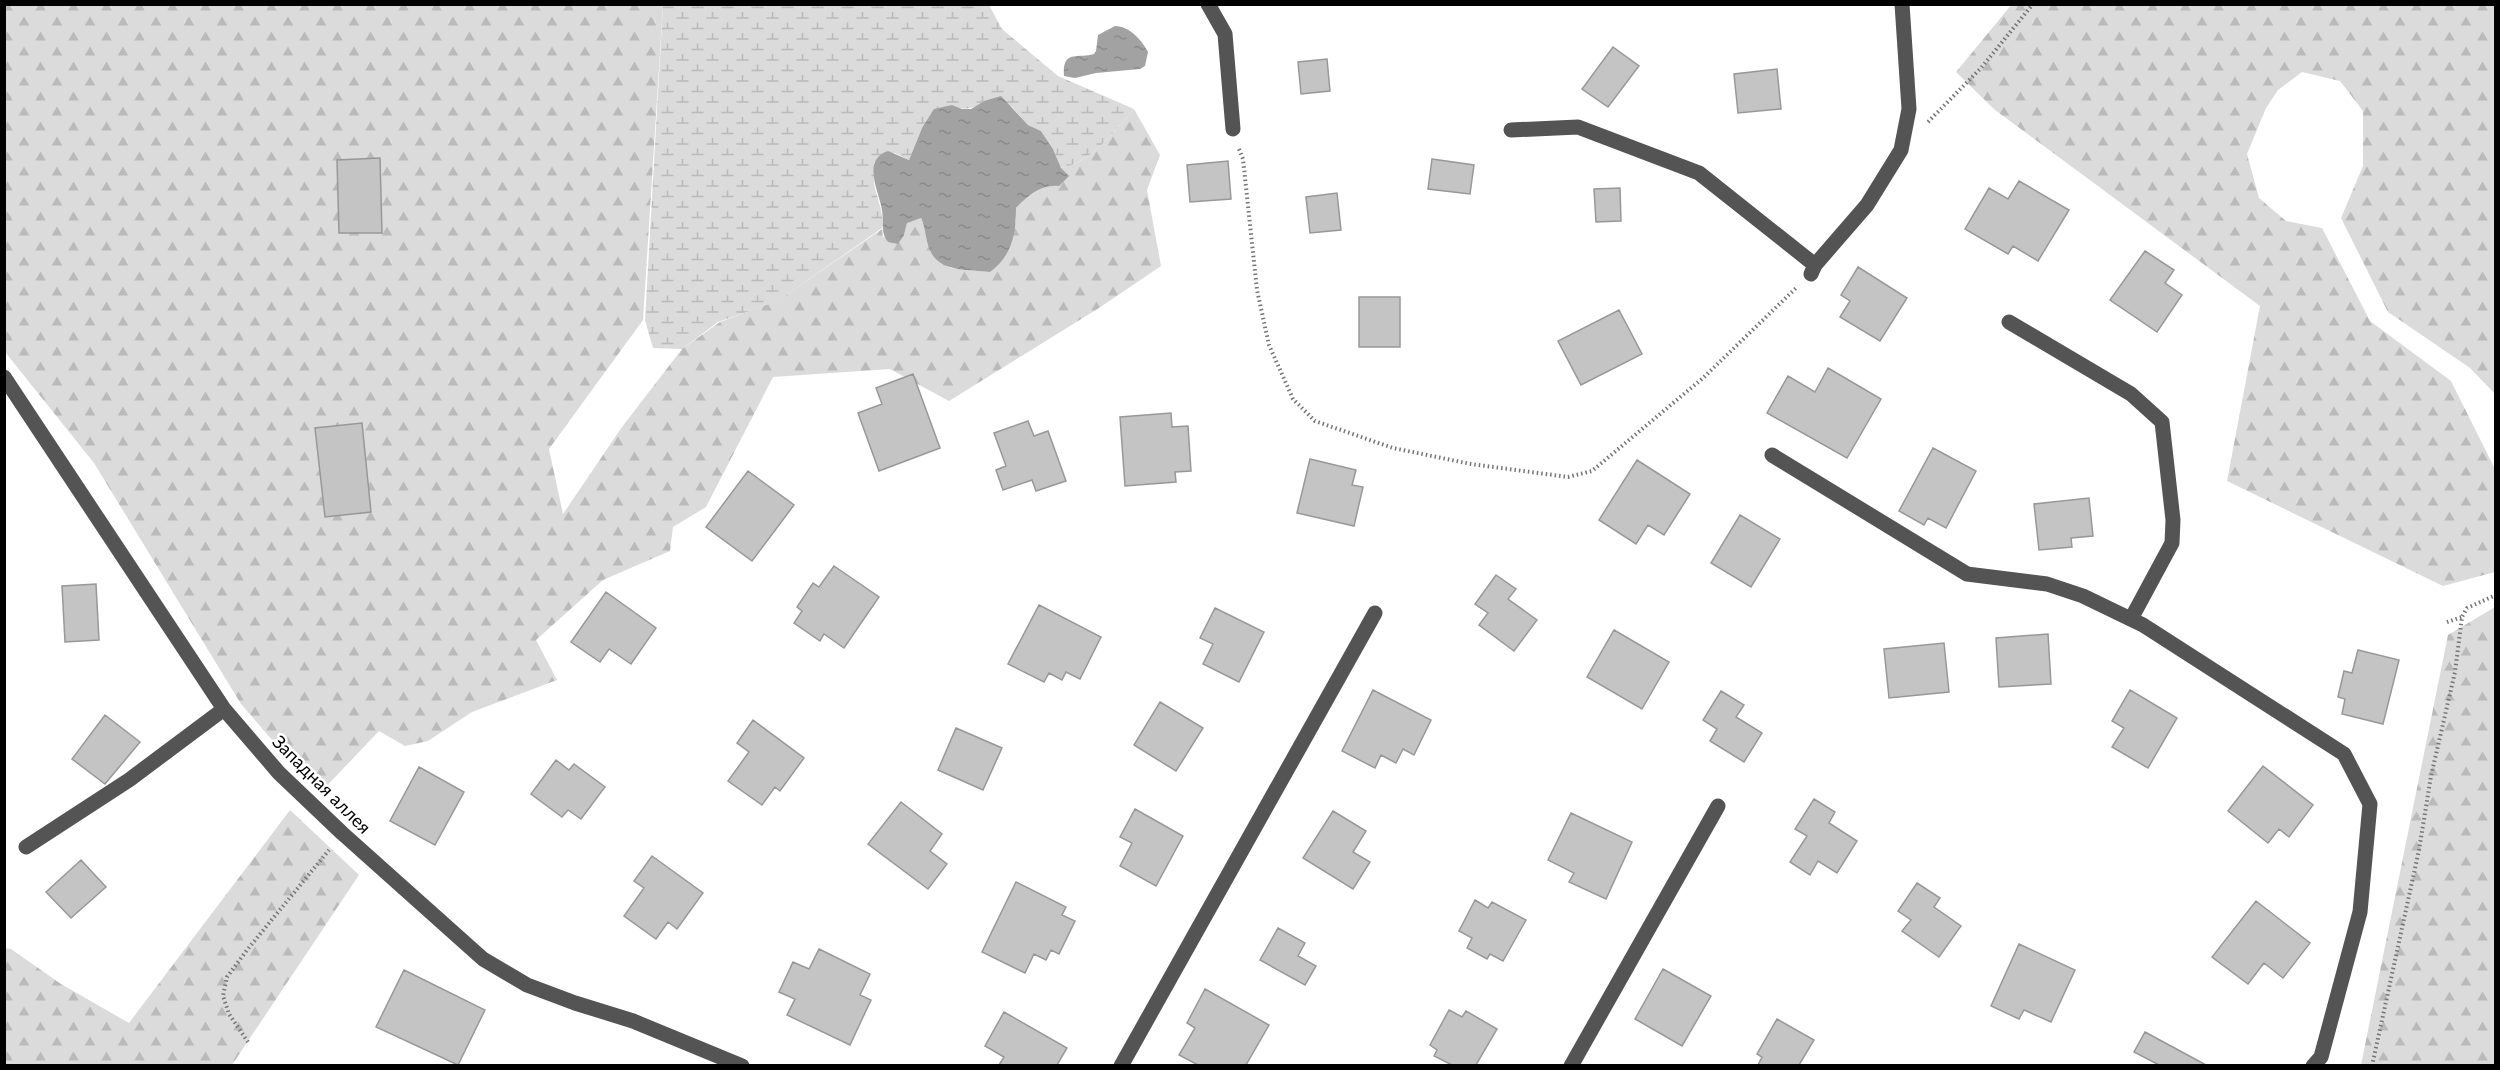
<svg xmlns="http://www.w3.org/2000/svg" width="2500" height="1070" font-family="Lato,sans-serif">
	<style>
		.forest { fill: url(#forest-firs) }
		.wetland { fill: url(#wetland-marsh) }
		.water { fill: url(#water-ripples) }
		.building { fill: #c4c4c4; stroke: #989898; stroke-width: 1.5 }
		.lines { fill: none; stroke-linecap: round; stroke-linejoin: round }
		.path { stroke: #767676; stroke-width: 4; stroke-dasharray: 1.5 3; stroke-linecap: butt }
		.minor { stroke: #545454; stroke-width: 15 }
		.labels { text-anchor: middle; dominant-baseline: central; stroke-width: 5; stroke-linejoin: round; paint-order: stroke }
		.street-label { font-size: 18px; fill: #000; stroke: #fff }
	</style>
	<defs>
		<pattern id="forest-firs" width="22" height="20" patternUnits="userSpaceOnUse" patternTransform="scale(1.5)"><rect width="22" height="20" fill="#dbdbdb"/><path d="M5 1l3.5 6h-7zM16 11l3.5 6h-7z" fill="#bababa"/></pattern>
		<pattern id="wetland-marsh" width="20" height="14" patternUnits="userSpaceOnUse" patternTransform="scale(1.5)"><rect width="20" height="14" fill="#dbdbdb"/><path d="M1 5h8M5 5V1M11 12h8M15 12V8" fill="none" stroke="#bababa"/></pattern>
		<pattern id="water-ripples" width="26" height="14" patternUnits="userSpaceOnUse" patternTransform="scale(1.5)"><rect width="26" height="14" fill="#a2a2a2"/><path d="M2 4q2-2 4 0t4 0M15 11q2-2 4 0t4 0" fill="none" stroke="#8a8a8a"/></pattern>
	</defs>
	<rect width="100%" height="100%" fill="#fff"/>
	<path class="forest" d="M 2012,4 L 2495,5 L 2495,394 L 2470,368 L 2388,312 L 2341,218 L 2363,166 L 2363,111 L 2340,81 L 2302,72 L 2278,90 L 2266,108 L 2247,154 L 2259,198 L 2286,221 L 2322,228 L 2370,321 L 2451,381 L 2495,469 L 2495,572 L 2443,586 L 2227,481 L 2260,306 L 1995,110 L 1956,72 Z
		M 4,5 L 663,5 L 643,320 L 549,449 L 563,514 L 622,427 L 682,349 L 720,322 L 779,300 L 882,229 L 883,237 L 904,235 L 907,223 L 913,218 L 921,218 L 925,227 L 927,240 L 951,268 L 967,269 L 1016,222 L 1016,208 L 1025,198 L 1048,185 L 1061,168 C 1093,162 1113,132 1134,109 L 1160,155 L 1147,190 L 1161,266 L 1099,308 L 949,401 L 890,369 L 773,377 L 706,507 L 673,527 L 670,551 L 603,580 L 536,640 L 557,680 L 472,712 L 428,741 L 405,746 L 379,731 L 319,794 L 241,704 L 94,463 L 5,352 Z
		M 2495,607 L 2495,1065 L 2361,1065 L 2448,635 Z
		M 290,810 L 359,875 L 232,1065 L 5,1065 L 5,948 L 11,949 L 61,984 L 129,1023 Z"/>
	<path class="wetland" d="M 663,5 L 989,5 L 1002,29 L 1058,76 L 1134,109 C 1113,132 1093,162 1061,168 L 1053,149 L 1041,131 L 1028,125 L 1011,106 L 984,101 C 972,109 966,111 952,106 L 922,128 L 909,160 L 895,153 L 874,162 C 874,170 873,179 875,188 C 878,202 884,212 882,228 L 778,301 L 718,322 L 682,349 L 653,348 L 645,320 Z"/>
	<path class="water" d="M 1115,26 C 1129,26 1142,40 1148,52 L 1145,66 L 1140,69 L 1096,73 L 1075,78 L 1064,76 C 1062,49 1078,59 1094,54 L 1096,51 L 1098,35 Z
		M 1001,96 L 1028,125 L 1041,131 L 1053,149 L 1061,168 L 1069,176 L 1059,186 C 1042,184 1028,195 1016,208 C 1016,234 1012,256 990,272 C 970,269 939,273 930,250 C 925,239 926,228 921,218 L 907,223 L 904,235 L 898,244 L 888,242 C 880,232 884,222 882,210 C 879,191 861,160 888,151 L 909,160 L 922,128 L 934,109 L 952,105 L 962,109 L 971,109 L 984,101 Z"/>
	<path class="building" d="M 1613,47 L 1639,66 L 1608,107 L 1582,89 Z
		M 1327,59 L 1330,91 L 1301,94 L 1298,62 Z
		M 1777,69 L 1781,109 L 1738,113 L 1734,74 Z
		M 380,158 L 382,233 L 339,233 L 337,160 Z
		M 1432,159 L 1474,165 L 1470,194 L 1428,189 Z
		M 1228,161 L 1231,199 L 1190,202 L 1187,165 Z
		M 2019,181 L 2069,210 L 2038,261 L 2013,246 L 2008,254 L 1965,229 L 1989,188 L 2008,199 Z
		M 1620,188 L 1621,221 L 1596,222 L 1594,189 Z
		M 1337,193 L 1341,230 L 1310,233 L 1306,197 Z
		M 2145,251 L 2174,270 L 2165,283 L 2182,295 L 2157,332 L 2110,300 Z
		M 1858,267 L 1907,298 L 1880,341 L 1840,317 L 1850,301 L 1841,295 Z
		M 1359,297 L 1400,297 L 1400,347 L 1359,347 Z
		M 1619,310 L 1642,354 L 1581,385 L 1558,341 Z
		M 1828,368 L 1881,399 L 1847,458 L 1767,413 L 1788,376 L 1815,392 Z
		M 913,374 L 940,448 L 879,471 L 858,413 L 882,404 L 876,388 Z
		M 1171,413 L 1172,427 L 1188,426 L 1191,471 L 1175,472 L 1176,482 L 1125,486 L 1120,417 Z
		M 1028,421 L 1034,436 L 1048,431 L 1066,481 L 1036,491 L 1032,480 L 1003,490 L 996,470 L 1006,466 L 994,433 Z
		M 362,423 L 371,512 L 325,517 L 315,428 Z
		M 1933,448 L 1976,471 L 1946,528 L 1928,518 L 1924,525 L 1899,511 Z
		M 1310,459 L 1356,470 L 1352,485 L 1363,487 L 1354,526 L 1297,513 Z
		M 1637,460 L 1690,494 L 1664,535 L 1648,525 L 1636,544 L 1599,520 Z
		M 748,471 L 794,505 L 752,561 L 706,527 Z
		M 2089,498 L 2093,536 L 2071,538 L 2072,547 L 2039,550 L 2034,504 Z
		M 1740,515 L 1780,539 L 1751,587 L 1711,563 Z
		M 834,566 L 879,597 L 844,648 L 824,634 L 820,641 L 794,623 L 802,611 L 797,607 L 813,583 L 819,587 Z
		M 1496,575 L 1516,589 L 1508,599 L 1537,620 L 1514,651 L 1479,625 L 1488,613 L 1475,604 Z
		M 96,584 L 99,640 L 65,642 L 62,586 Z
		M 606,592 L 656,628 L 631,664 L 609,649 L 600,662 L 571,642 Z
		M 1039,605 L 1101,637 L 1080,679 L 1066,672 L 1062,680 L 1049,673 L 1044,682 L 1008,664 Z
		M 1215,608 L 1264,632 L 1239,682 L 1203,664 L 1213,644 L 1200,638 Z
		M 1614,630 L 1669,662 L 1642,709 L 1587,677 Z
		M 2048,634 L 2051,684 L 1999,687 L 1996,638 Z
		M 1944,643 L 1949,692 L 1889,698 L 1884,649 Z
		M 2358,650 L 2399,660 L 2383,724 L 2342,714 L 2345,699 L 2338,697 L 2344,671 L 2352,673 Z
		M 1373,690 L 1431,720 L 1414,755 L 1403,749 L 1396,763 L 1381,755 L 1375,768 L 1342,751 Z
		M 2130,690 L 2177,718 L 2148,768 L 2112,747 L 2124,728 L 2112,721 Z
		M 1721,691 L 1744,705 L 1736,717 L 1762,733 L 1744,762 L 1710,741 L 1717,729 L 1703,720 Z
		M 1160,702 L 1203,728 L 1176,771 L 1134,745 Z
		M 105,715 L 140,742 L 105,784 L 72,759 Z
		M 753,720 L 804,758 L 780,791 L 775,787 L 762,805 L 728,781 L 749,752 L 737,743 Z
		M 956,728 L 1002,748 L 983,790 L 938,770 Z
		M 556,760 L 569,770 L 574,764 L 605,787 L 581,819 L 568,810 L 562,817 L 531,794 Z
		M 2263,766 L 2313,805 L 2289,837 L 2279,829 L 2268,843 L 2228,811 Z
		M 419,767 L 464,792 L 435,845 L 390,821 Z
		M 1814,799 L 1835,812 L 1829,823 L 1857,841 L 1837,873 L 1818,861 L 1810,875 L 1790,862 L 1807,836 L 1795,829 Z
		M 901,802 L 942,834 L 930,851 L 947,864 L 928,889 L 868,844 Z
		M 1135,809 L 1183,836 L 1156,886 L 1120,866 L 1132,843 L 1120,837 Z
		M 1333,811 L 1366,831 L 1353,852 L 1370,862 L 1353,889 L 1303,858 Z
		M 1571,813 L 1632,842 L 1606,899 L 1569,882 L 1574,873 L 1548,860 Z
		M 652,856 L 703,893 L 677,929 L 668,922 L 656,939 L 624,916 L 644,888 L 634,881 Z
		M 81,860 L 106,887 L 71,918 L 46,892 Z
		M 1016,882 L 1066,907 L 1062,915 L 1075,921 L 1059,954 L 1051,950 L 1046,960 L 1034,954 L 1025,973 L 982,952 Z
		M 1917,883 L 1940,898 L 1934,907 L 1961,926 L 1939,957 L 1902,931 L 1911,920 L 1898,911 Z
		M 1475,900 L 1488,908 L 1492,902 L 1526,920 L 1503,961 L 1490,954 L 1487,959 L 1467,948 L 1472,938 L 1459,931 Z
		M 2256,901 L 2310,943 L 2283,978 L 2264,963 L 2248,984 L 2212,957 Z
		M 1278,928 L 1305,943 L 1298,956 L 1316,966 L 1305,985 L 1260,960 Z
		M 2019,944 L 2075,970 L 2051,1022 L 2024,1010 L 2019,1019 L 1991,1006 Z
		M 819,949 L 870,974 L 860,995 L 871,1000 L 850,1045 L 787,1015 L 795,999 L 779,992 L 793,962 L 809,969 Z
		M 1663,969 L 1711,996 L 1682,1046 L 1635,1019 Z
		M 404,970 L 485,1010 L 458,1065 L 376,1027 Z
		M 1205,989 L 1269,1025 L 1246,1065 L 1198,1065 L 1179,1055 L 1195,1028 L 1187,1023 Z
		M 1449,1010 L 1462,1017 L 1466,1011 L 1497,1029 L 1476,1065 L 1452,1065 L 1434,1056 L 1437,1050 L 1430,1045 Z
		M 1004,1012 L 1067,1048 L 1057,1065 L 999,1065 L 1004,1057 L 985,1046 Z
		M 1777,1019 L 1814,1040 L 1799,1065 L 1758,1065 L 1762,1057 L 1757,1054 Z
		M 2145,1032 L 2206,1065 L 2159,1065 L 2134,1052 Z"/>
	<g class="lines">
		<path class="path" d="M 1928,122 L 1981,68 L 2033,4
			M 1239,149 L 1243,159 L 1257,290 L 1269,345 L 1293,399 L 1315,421 L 1393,448 L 1471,464 L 1568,477 L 1592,471 L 1703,378 L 1796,288
			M 2447,622 L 2462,617
			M 248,1042 L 229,1014 L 223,996 L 227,977 L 247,950 L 329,850
			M 2372,1066 L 2419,850 L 2431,776 L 2455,672 L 2462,617 L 2467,608 L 2496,595"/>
		<path class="minor" d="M 1208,4 L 1225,34 L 1233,129
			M 1511,130 L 1578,127 L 1699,173 L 1815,265
			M 1811,274 L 1815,265 L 1867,205 L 1901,150 L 1909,109 L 1902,4
			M 2009,322 L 2131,394 L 2162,422 L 2173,520 L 2172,543 L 2131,619
			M 4,377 L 224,709 L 279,773 L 342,833 L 483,959 L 527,985 L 575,1003 L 633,1021 L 742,1066
			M 1772,455 L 1967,574 L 2047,584 L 2083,596 L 2143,625 L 2344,754 L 2370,804 L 2360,912 L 2321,1057 L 2313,1066
			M 26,847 L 129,780 L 224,709
			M 1121,1066 L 1375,613
			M 1571,1066 L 1718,806"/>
	</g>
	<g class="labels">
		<g class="street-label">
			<text transform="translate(322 784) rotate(45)">Западная аллея</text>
		</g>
	</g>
	<rect width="2500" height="1070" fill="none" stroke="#000000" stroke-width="12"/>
</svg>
